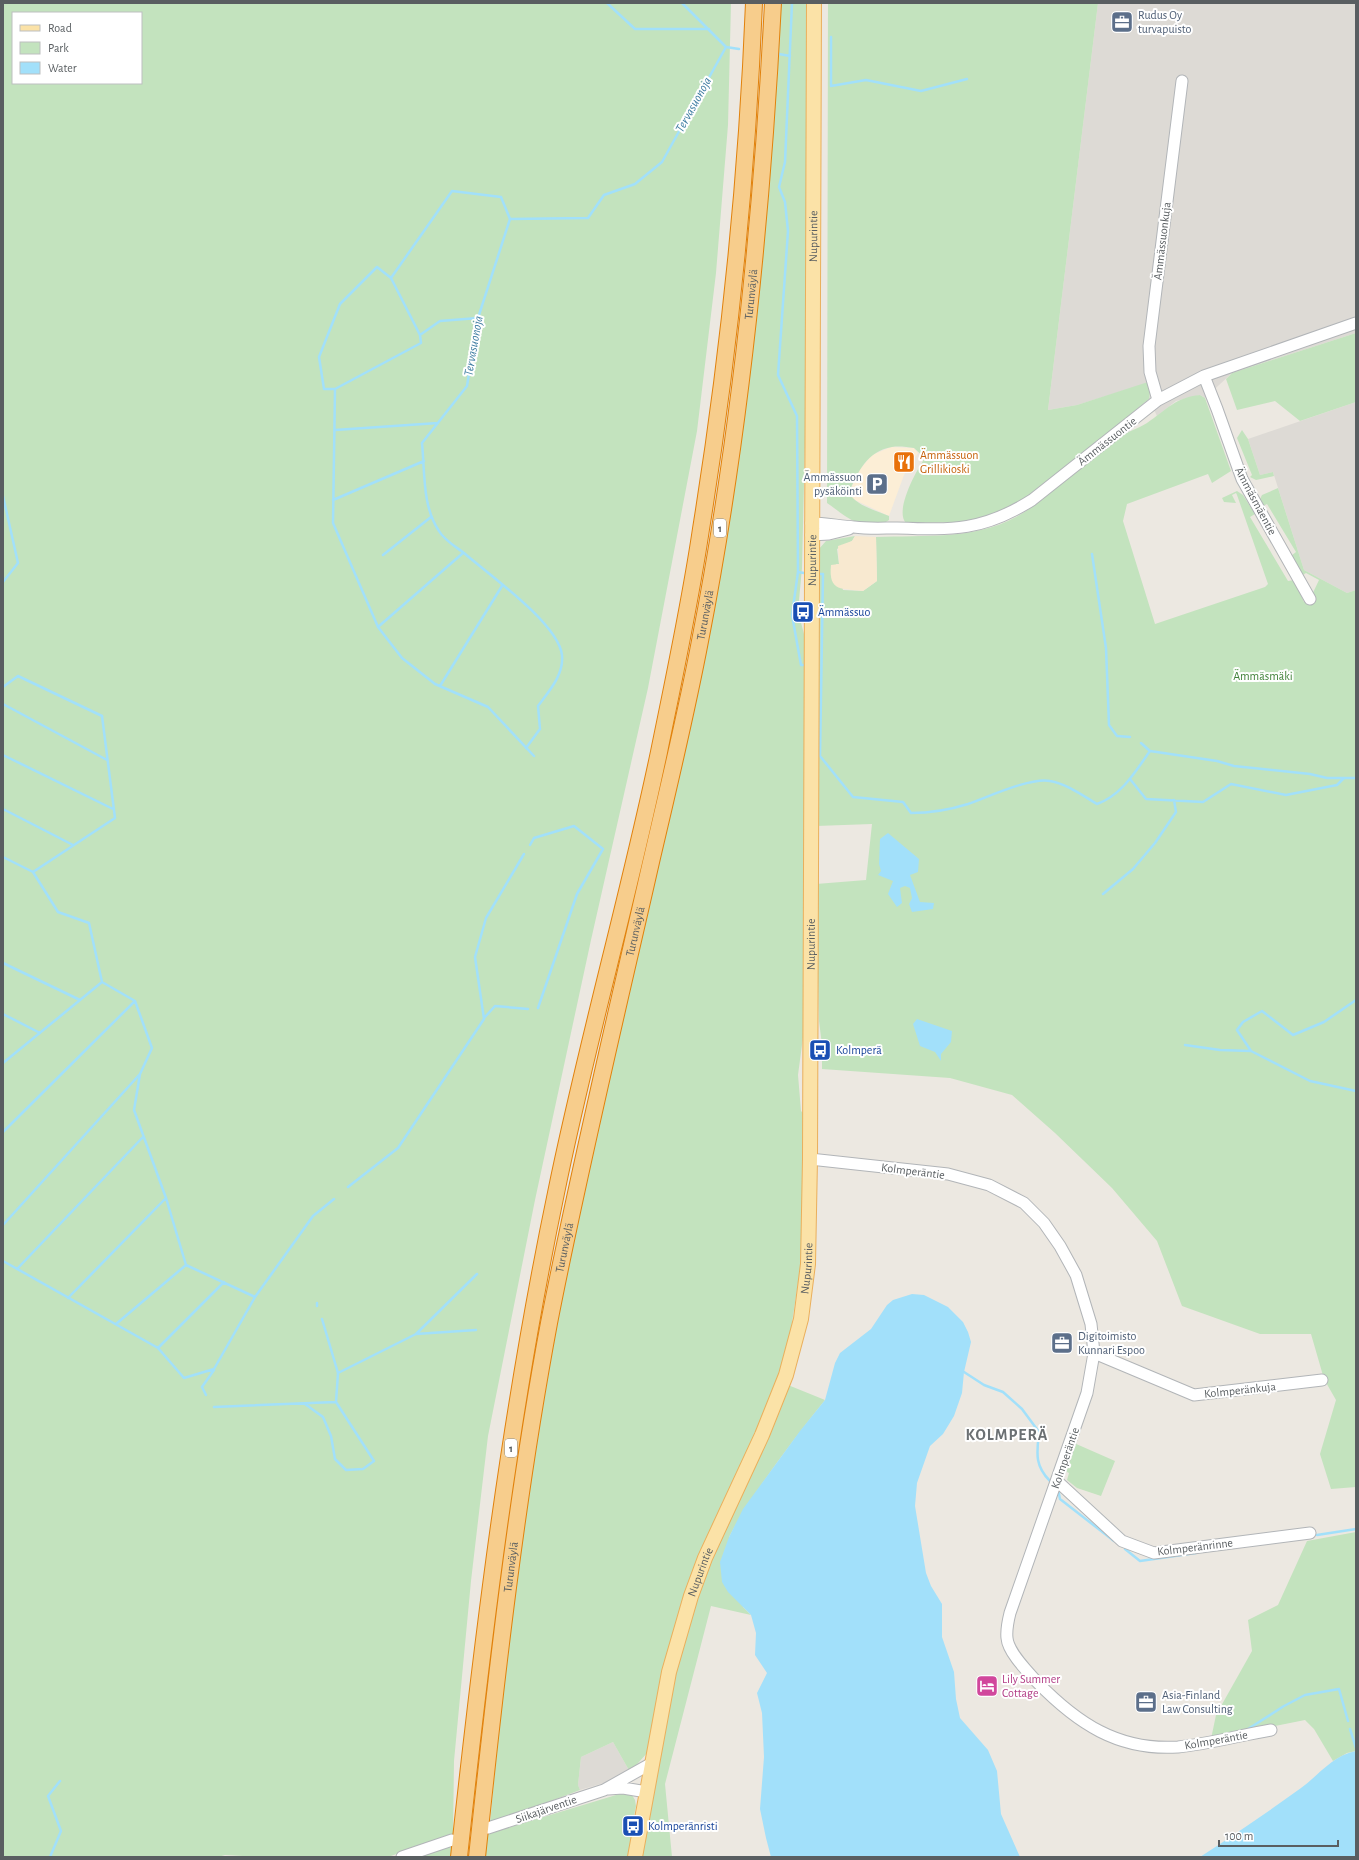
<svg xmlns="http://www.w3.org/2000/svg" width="1359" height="1860" font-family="'Alegreya Sans',sans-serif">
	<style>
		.commercial { fill: #fceed6 }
		.industrial { fill: #dddad5 }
		.green { fill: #c3e3be; fill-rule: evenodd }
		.sand { fill: #f8e9d0 }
		.water { fill: #a2e0fa }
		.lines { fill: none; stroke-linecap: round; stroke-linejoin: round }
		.stream { stroke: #a2e0fa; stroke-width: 2.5 }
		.minor-casing { stroke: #b2b5b8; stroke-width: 13 }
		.major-casing { stroke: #eaaf5c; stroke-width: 16 }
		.highway-casing { stroke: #e1810b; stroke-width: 18 }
		.minor { stroke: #fff; stroke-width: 11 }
		.major { stroke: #fbe2a7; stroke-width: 14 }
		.highway { stroke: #f7cd8c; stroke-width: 16 }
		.labels { text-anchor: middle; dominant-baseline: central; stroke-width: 4; stroke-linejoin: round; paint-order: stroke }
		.shield { fill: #fff; stroke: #8b8e90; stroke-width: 1 }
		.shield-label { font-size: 11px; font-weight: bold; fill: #595e61 }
		.service-label { font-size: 12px; fill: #4e5e75; stroke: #fff; text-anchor: start }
		.street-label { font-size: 12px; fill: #595e61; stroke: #fff }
		.food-label { font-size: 12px; fill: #c56008; stroke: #fff; text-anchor: start }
		.transit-label { font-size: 12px; fill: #164399; stroke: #fff; text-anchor: start }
		.park-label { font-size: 12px; fill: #3f8138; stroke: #fff }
		.hotel-label { font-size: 12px; fill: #b23c85; stroke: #fff; text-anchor: start }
		.water-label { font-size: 13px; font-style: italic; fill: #3f7da2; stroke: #fff }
		.district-label { font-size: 16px; font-weight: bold; letter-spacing: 1px; fill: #6b7073; stroke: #fff }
	</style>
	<rect width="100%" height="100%" fill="#ece8e1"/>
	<path class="commercial" d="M 891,447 L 914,448 L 918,453 L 904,475 L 889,516 L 857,501 L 851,498 L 849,493 L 860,469 L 872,455 Z"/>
	<path class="industrial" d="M 1098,3 L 1356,3 L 1356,333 L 1232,373 L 1205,398 L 1200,395 L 1176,401 L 1157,416 L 1149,399 L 1150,392 L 1148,383 L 1077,405 L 1048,410 Z
		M 1356,402 L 1356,590 L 1347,593 L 1304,570 L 1273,472 L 1260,475 L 1248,439 Z
		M 613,1742 L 630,1772 L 617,1779 L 580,1790 L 578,1785 L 581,1757 Z"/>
	<path class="green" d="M 3,3 L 731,3 L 728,125 L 716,273 L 697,431 L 648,688 L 591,940 L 535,1200 L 488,1436 L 471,1581 L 454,1761 L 453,1834 L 388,1857 L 260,1857 L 225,1855 L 218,1857 L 3,1857 ZM 13,13 L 141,13 L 141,83 L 13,83 Z
		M 780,3 L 809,3 L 807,358 L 802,568 L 798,611 L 804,634 L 805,657 L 806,1015 L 798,1075 L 801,1111 L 803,1113 L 805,1174 L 800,1269 L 788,1350 L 765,1414 L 697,1569 L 648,1752 L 630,1772 L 613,1742 L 581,1757 L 578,1785 L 580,1790 L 490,1824 C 509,1608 541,1393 585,1182 C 625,991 679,803 713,611 C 734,493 751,373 763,253 C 771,170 775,86 780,3 Z
		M 828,3 L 1098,3 L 1048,410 L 1077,405 L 1148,382 L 1150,392 L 1149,399 L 1053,478 L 1022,500 L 990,516 L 971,522 L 906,523 C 894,511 917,469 925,458 L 914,448 C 907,447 899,446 892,447 C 867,451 858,472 849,492 C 854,505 877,511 889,516 L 889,520 C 882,526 865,525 857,522 C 847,519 836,509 827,503 Z
		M 1356,333 L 1356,402 L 1300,421 L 1275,401 L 1237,410 L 1226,379 L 1232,373 Z
		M 1200,395 L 1205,398 L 1231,471 L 1212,483 L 1208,474 L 1127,504 L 1123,521 L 1155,624 L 1265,587 L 1268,584 L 1237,495 L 1236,493 L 1232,495 L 1236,503 L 1224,502 L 1222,498 L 1237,491 L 1243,495 L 1255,514 L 1250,517 L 1288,581 L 1294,580 L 1304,602 L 1310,599 L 1319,580 L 1306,573 L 1303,575 L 1291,556 L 1296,552 L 1267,504 L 1261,507 L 1259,501 L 1262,495 L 1278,488 L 1304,570 L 1347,593 L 1356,590 L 1356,1487 L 1331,1489 L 1320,1454 L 1336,1400 L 1324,1379 L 1311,1334 L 1260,1334 L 1182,1306 L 1157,1241 L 1112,1188 L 1055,1133 L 1012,1095 L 950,1078 L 822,1069 L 822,1045 L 819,1021 L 816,884 L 866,880 L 872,824 L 816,826 L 818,550 L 826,541 L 855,536 L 852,541 L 837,549 L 839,564 L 836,564 L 843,590 L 863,591 L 877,581 L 876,537 C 924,535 973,540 1016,517 C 1054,496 1081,461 1117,438 C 1126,432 1138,429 1147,423 C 1166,410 1176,397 1200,395 Z
		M 1242,430 L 1248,439 L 1260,475 L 1273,472 L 1274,476 L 1256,480 L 1250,477 L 1252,475 L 1237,438 Z
		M 788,1385 L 825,1400 C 791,1443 755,1489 729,1537 L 743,1607 L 751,1615 L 711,1606 L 665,1784 L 672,1857 L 641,1857 L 673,1681 L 694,1603 L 708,1565 Z
		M 1074,1443 L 1115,1461 L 1101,1496 L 1077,1488 L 1067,1480 L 1069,1473 L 1063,1470 Z
		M 1356,1532 L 1356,1751 L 1347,1753 L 1333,1761 L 1314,1729 L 1305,1720 L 1211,1739 L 1216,1715 L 1252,1651 L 1248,1620 L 1278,1605 L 1307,1541 Z
		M 626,1792 L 632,1795 L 635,1800 L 636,1806 L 631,1830 L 631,1857 L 485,1857 L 487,1834 Z
		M 452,1845 L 451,1857 L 417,1857 Z"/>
	<path class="sand" d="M 855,536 L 876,537 L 877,581 L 863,591 C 843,588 828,593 831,565 L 839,564 L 838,546 L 852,541 Z"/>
	<path class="water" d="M 888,833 L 919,859 L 918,872 L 910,875 L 920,902 L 934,903 L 933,909 L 912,912 L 909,904 L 912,898 L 910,888 L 905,886 L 900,888 L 902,903 L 897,907 L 888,894 L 893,881 L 878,875 L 881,871 L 879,864 L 880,839 Z
		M 917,1019 L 952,1031 L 951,1042 L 941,1054 L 941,1061 L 935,1052 L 920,1046 L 913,1024 Z
		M 912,1294 L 924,1295 L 948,1307 L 963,1322 L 968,1332 L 971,1342 L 964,1372 L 962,1393 L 954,1416 L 943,1434 L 930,1446 L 917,1483 L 915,1506 L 926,1573 L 931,1586 L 942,1604 L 942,1637 L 954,1672 L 956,1699 L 960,1718 L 988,1750 L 997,1771 L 1001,1814 L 1020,1857 L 771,1857 L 766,1838 L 760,1809 L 764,1757 L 762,1713 L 757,1693 L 767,1673 L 755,1655 L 756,1633 L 751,1615 L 728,1592 L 722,1582 L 720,1562 L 729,1537 L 743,1509 L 800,1431 L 825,1400 L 835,1363 L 840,1353 L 871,1329 L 887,1305 L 893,1300 Z
		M 1356,1751 L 1356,1857 L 1200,1857 C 1234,1835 1268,1812 1301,1788 C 1319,1775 1333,1755 1356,1751 Z"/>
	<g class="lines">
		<path class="stream" d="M 607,3 L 635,29 L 709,29
			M 682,3 L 726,47
			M 792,3 L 785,162 L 779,187 L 785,202 L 788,231 L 778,375 L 797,416 L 798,572 L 792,615 L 801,665 L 804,665
			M 831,37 L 831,86 L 866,80 L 921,91 L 967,79
			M 726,47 L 739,49
			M 779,54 L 790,56
			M 510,219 L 501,197 L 452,191 L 391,278 L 377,267 L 340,304 L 319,357 L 324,389 L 335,389 L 333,523 L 378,627 L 402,658 L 435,684 L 488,707 L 534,756
			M 510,219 L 478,318 L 467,386 L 422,443 C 425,472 422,506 439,531 C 444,540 456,547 464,553 C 488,574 558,623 562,655 C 564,675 549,691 538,706 L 540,729 L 526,748
			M 510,219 L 588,218 L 604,195 L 635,184 L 662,162 L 726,47
			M 391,278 L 420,335
			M 335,389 L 421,343 L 420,335 L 440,321 L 478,318
			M 335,430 L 438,423
			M 3,496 L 18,563 L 3,582
			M 333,500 L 424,461
			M 1092,554 L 1106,648 L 1109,725 L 1117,736 L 1130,737
			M 383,555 L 431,517
			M 798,572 L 804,573
			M 818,574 L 823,574 L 820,756 L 853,797 L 903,802 L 911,813 C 930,813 949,810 968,804 C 988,797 1031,777 1050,781 C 1067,784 1082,795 1097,804 C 1122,795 1135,772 1150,751
			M 378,627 L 463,553
			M 440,686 L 502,586
			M 3,687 L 18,676 L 102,716 L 115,818 L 33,872 L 58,912 L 89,923 L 102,982
			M 3,704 L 107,760
			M 1141,743 L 1150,751 L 1217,761 L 1234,766 L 1310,774 L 1327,778 L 1356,778
			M 3,755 L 113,809
			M 1130,779 L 1146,799 L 1203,802 L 1231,784 L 1286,795 L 1337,785 L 1344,778
			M 3,809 L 73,845
			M 530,845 L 534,838 L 574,826 L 603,849 L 577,894 L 538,1008
			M 3,857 L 33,872
			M 1103,894 L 1133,869 L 1155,843 L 1176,812 L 1174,800
			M 3,963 L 80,1000
			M 3,1014 L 40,1033
			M 484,1018 L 495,1006 L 528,1009
			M 1185,1045 L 1220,1050 L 1251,1051 L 1310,1081 L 1356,1091
			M 1251,1051 L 1237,1030 L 1243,1022 L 1262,1011 L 1293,1035 L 1324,1022 L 1356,1000
			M 3,1063 L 102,982 L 135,1001 L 152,1048 L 140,1074 L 134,1110 L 166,1198 L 186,1265 L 255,1297 L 214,1369 L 184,1378 L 158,1348 L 3,1261
			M 3,1132 L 135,1001
			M 348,1187 L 398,1148 L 484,1019 L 475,957 L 486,918 L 524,854
			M 3,1225 L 140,1074
			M 17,1269 L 143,1137
			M 255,1297 L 313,1216 L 334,1199
			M 68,1298 L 166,1198
			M 317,1303 L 317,1306
			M 322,1319 L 338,1373 L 336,1402
			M 116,1324 L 186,1265
			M 416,1334 L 477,1274
			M 158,1348 L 224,1282
			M 964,1372 L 984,1385 L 1003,1392 L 1022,1409 L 1039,1432 C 1037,1452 1034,1465 1050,1481
			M 338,1373 L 416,1334 L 476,1330
			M 206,1395 L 202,1387 L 214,1370
			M 214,1407 L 336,1402 L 374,1461 L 363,1469 L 346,1470 L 335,1459 L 331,1436 L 323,1417 L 305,1404
			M 1058,1489 L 1060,1499 L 1114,1541
			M 1317,1535 L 1356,1529
			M 1125,1549 L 1140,1561 L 1196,1553
			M 1248,1729 L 1284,1706 L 1305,1695 L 1339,1689 L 1348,1721
			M 1350,1729 L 1356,1748
			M 50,1857 L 61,1831 L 48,1796 L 60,1781"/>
		<g class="minor-casing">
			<path id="minor" d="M 1204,376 L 1217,409 L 1242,479 L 1310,599
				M 1158,400 L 1150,372 L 1149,346 L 1182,81
				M 811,523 C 825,523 839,526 854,527 C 868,529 883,528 897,528 C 953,530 983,531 1032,500 L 1158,400 L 1204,376 L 1356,323
				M 811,535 L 829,534 L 849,529
				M 810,1159 L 948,1174 L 989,1185 L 1024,1203 L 1044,1223 L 1060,1246 L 1076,1275 L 1091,1324 L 1094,1353 L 1087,1393 L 1010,1613 C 1008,1621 1006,1629 1007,1638 C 1008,1652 1027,1671 1037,1682 C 1077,1723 1118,1751 1178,1747 C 1208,1744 1241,1735 1271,1730
				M 1094,1353 L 1194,1395 L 1322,1380
				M 1057,1481 L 1122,1541 L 1154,1553 L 1310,1533
				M 608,1789 L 623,1788 L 647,1792
				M 488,1828 L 604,1790 L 652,1763
				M 402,1857 L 452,1840"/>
		</g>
		<g class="major-casing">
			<g id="major">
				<path id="s1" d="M 635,1857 L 669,1672 L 691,1596 L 705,1558 L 762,1435 L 786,1375 L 801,1319 L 808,1264 L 810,1159 L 814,3"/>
			</g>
		</g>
		<g class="highway-casing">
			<g id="highway">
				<path d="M 459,1857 C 483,1635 510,1413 556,1193 C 586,1045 628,900 659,752 C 674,678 690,604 701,529 C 729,355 747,179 754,3"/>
				<path id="s2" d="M 477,1857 C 496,1678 516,1500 549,1323 C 579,1169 616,1016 651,862 C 668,789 686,715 700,641 C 741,431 762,217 773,3"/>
			</g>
		</g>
		<use href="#minor" class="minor"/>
		<use href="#major" class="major"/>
		<use href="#highway" class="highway"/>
	</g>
	<defs>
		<g id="office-square" transform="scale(1.15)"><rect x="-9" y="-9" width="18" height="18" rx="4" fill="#5c6f8a" stroke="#fff"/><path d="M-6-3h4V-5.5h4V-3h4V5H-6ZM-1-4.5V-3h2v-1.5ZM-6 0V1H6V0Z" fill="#fff"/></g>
		<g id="restaurant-square" transform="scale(1.15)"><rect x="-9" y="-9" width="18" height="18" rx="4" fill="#e8710a" stroke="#fff"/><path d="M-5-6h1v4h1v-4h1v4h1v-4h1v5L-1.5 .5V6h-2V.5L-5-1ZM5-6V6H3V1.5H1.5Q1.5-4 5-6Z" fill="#fff"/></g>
		<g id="parking-square" transform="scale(1.15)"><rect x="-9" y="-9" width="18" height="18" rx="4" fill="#5c6f8a" stroke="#fff"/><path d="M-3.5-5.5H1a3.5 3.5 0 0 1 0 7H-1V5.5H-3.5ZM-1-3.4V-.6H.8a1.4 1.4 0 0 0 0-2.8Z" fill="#fff"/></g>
		<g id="bus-square" transform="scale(1.15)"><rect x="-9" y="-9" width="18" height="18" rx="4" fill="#1a4fb4" stroke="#fff"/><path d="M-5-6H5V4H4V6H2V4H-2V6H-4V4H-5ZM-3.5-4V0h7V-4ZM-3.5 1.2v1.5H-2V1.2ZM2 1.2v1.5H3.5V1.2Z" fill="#fff"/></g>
		<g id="hotel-square" transform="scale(1.15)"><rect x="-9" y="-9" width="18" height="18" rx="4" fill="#d1479c" stroke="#fff"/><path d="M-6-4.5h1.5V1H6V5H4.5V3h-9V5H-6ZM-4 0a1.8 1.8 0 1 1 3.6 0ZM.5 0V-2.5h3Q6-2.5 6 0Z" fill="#fff"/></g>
	</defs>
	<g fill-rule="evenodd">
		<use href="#office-square" x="1122" y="22"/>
		<use href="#restaurant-square" x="904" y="462"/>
		<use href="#parking-square" x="877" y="484"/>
		<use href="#bus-square" x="803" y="612"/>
		<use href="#bus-square" x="820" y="1050"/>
		<use href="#office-square" x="1062" y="1343"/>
		<use href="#hotel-square" x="987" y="1686"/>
		<use href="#office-square" x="1146" y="1702"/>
		<use href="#bus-square" x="633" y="1826"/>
	</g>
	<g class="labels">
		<g class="shield">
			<rect x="714" y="519" width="12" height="18" rx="3"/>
			<rect x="505" y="1439" width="12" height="18" rx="3"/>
		</g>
		<g class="shield-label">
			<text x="720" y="528">1</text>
			<text x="511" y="1448">1</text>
		</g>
		<g class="service-label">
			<text x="1138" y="15">Rudus Oy<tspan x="1138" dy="14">turvapuisto</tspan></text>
			<text x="862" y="477" text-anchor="end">Ämmässuon<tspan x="862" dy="14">pysäköinti</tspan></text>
			<text x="1078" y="1336">Digitoimisto<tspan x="1078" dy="14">Kunnari Espoo</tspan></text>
			<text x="1162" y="1695">Asia-Finland<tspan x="1162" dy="14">Law Consulting</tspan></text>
		</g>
		<g class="street-label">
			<text stroke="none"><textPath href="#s1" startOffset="1649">Nupurintie</textPath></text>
			<text transform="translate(1162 241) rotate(-83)">Ämmässuonkuja</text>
			<text stroke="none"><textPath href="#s2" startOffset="1588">Turunväylä</textPath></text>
			<text transform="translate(1107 441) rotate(-38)">Ämmässuontie</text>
			<text transform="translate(1256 501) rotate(62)">Ämmäsmäentie</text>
			<text stroke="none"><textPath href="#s1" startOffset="1325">Nupurintie</textPath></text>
			<text stroke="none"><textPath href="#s2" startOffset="1264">Turunväylä</textPath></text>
			<text stroke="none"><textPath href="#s2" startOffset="940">Turunväylä</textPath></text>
			<text stroke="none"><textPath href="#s1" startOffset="941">Nupurintie</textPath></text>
			<text transform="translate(913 1171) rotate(7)">Kolmperäntie</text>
			<text stroke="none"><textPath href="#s2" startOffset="616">Turunväylä</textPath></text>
			<text stroke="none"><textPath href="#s1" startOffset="617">Nupurintie</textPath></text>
			<text transform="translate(1240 1390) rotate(-6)">Kolmperänkuja</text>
			<text transform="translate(1065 1458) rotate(-71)">Kolmperäntie</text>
			<text transform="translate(1195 1547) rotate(-7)">Kolmperänrinne</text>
			<text stroke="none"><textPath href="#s2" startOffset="292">Turunväylä</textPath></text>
			<text stroke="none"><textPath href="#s1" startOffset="293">Nupurintie</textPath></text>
			<text transform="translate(1216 1740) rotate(-10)">Kolmperäntie</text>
			<text transform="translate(546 1809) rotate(-19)">Siikajärventie</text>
		</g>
		<g class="food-label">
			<text x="920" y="455">Ämmässuon<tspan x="920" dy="14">Grillikioski</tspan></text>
		</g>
		<g class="transit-label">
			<text x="818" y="612">Ämmässuo</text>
			<text x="836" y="1050">Kolmperä</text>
			<text x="648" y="1826">Kolmperänristi</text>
		</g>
		<g class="park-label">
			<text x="1263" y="676">Ämmäsmäki</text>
		</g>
		<g class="hotel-label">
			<text x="1002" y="1679">Lily Summer<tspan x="1002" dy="14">Cottage</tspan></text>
		</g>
		<g class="water-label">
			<text transform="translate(694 105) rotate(-61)">Tervasuonoja</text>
			<text transform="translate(474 346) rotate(-80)">Tervasuonoja</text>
		</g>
		<g class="district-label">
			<text x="1007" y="1435">KOLMPERÄ</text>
		</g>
	</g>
	<rect width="1359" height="1860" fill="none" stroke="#595e61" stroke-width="8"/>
	<rect x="12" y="12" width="130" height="72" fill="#ffffff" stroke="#bdbfc0"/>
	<rect x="20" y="25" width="20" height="6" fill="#fbe2a7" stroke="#bdbfc0"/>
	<text x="48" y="32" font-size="12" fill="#595e61">Road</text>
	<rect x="20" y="42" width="20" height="12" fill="#c3e3be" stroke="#bdbfc0"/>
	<text x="48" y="52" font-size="12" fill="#595e61">Park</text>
	<rect x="20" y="62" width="20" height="12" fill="#a2e0fa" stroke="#bdbfc0"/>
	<text x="48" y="72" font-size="12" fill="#595e61">Water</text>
	<path d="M1219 1840v6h119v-6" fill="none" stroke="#595e61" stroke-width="2"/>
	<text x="1225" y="1840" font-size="12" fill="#595e61" stroke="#ffffff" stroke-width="3" paint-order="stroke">100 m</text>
</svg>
